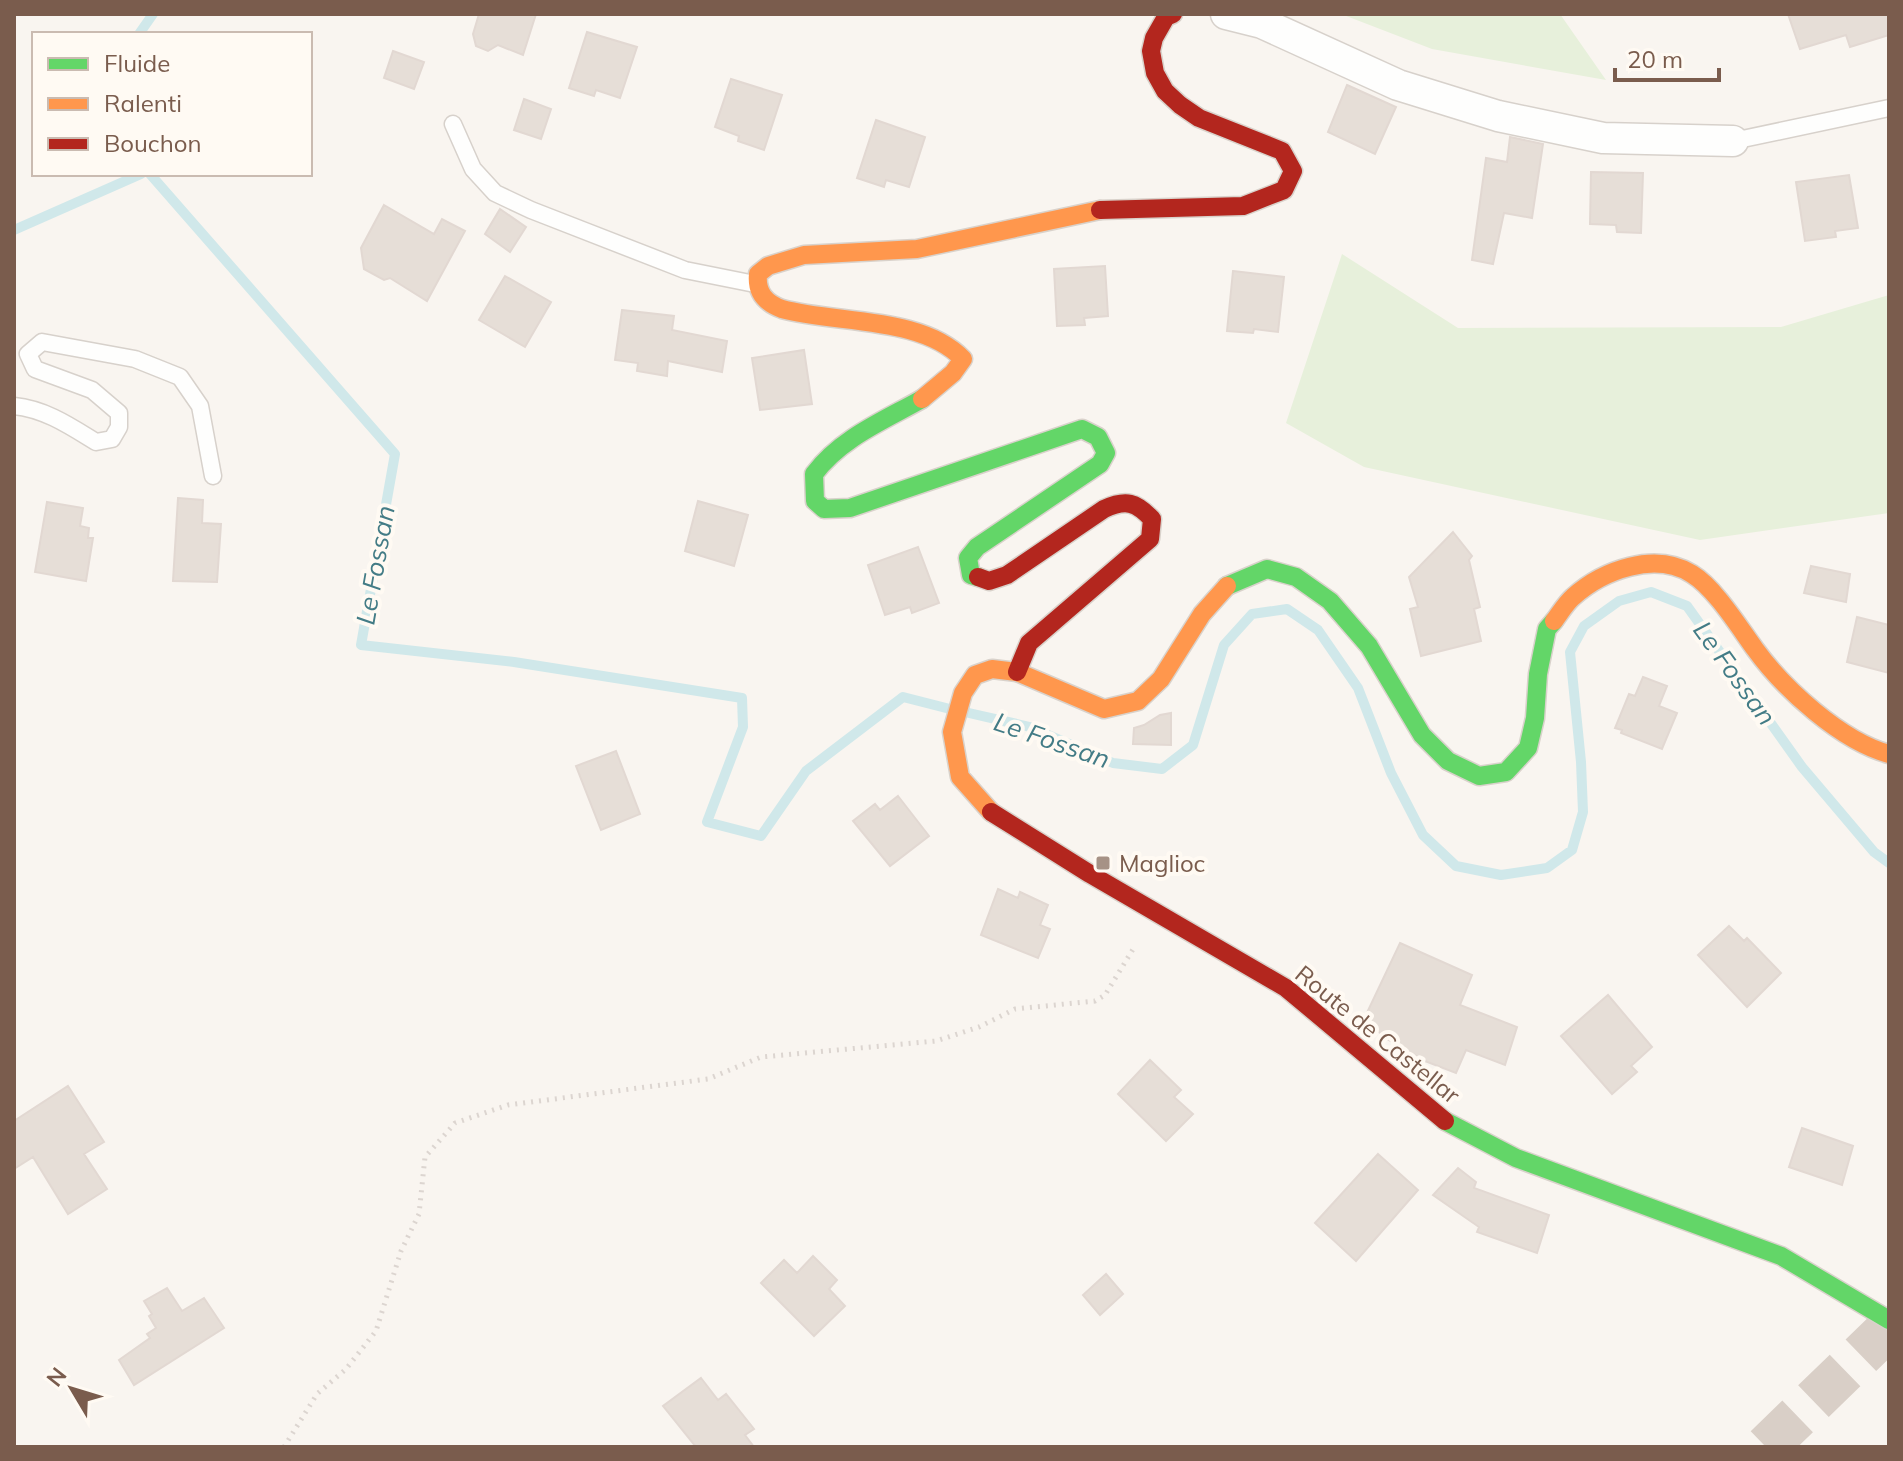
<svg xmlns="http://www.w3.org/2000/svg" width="1903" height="1461" font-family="Mulish,sans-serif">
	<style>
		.green { fill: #e7f0db }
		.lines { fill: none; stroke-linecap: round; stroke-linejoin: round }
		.stream { stroke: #d0e8ea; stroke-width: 10 }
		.building { fill: #e6ded7; stroke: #e2d8d2; stroke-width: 2 }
		.highway-tunnel { stroke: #d9cfc7; stroke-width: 44; stroke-dasharray: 44 22; stroke-linecap: butt }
		.lane-casing { stroke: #d7d1cb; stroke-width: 19 }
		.street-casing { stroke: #d7d1cb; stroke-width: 33 }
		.fast-casing { stroke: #d9d2cb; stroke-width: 21 }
		.slow-casing { stroke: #d9d2cb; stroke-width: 21 }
		.jam-casing { stroke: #d9d2cb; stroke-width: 21 }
		.path { stroke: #dcd5d0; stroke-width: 5; stroke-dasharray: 2 6; stroke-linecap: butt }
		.lane { stroke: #fefefd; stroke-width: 16 }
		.street { stroke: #fefefd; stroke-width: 30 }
		.fast { stroke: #63d668; stroke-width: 18 }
		.slow { stroke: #ff974d; stroke-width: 18 }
		.jam { stroke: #b3261e; stroke-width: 18 }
		.poi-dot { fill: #a69286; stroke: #fffaf3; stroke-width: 3 }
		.labels { text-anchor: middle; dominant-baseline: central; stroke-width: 8; stroke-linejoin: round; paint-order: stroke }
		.poi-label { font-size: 24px; fill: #7a5c4d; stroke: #fffaf3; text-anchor: start }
		.street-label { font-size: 24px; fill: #7a5c4d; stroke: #fffaf3 }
		.water-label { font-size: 26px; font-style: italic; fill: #437c86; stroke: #fffaf3 }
	</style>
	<rect width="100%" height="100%" fill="#f9f5f0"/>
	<path class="green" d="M 1341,14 L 1560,14 L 1606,80 L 1432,49 Z
		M 1342,254 L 1458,328 L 1781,327 L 1889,295 L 1889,513 L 1700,540 L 1364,467 L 1286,423 Z"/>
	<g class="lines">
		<path class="stream" d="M 139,34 L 153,14
			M 150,174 L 395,454 L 361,645 L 514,662 L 742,698 L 743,727 L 707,822 L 761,836 L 806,771 L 903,697 L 950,709
			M 14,230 L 141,174
			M 969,713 L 1030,727 L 1113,763 L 1162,769 L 1193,745 L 1224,645 L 1252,614 L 1287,609 L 1318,630 L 1358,688 L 1391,773 L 1423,835 L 1456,866 L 1501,875 L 1547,868 L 1572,850 L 1583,812 L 1581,762 L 1570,652 L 1584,626 L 1619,601 L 1651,592 L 1687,606 L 1802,767 L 1874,852 L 1889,863"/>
	</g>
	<path class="building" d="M 479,14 L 536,14 L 523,55 L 498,45 L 488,51 L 476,46 L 473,34 Z
		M 1788,14 L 1889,14 L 1889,35 L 1850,47 L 1846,35 L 1800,49 Z
		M 587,32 L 637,47 L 620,98 L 596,90 L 594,96 L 569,88 Z
		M 393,51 L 424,62 L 414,89 L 384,78 Z
		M 731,79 L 782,95 L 764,150 L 738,141 L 739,136 L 715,127 Z
		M 1347,85 L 1396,107 L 1375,154 L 1328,132 Z
		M 524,99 L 551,109 L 541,139 L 514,130 Z
		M 876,120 L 925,137 L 909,187 L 886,180 L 884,187 L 857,178 Z
		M 1510,137 L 1543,144 L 1532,218 L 1504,213 L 1493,264 L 1472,260 L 1486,158 L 1507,162 Z
		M 1591,172 L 1643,173 L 1641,233 L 1617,232 L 1616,225 L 1590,224 Z
		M 1849,175 L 1858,228 L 1835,231 L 1836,237 L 1805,241 L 1796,182 Z
		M 384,205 L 434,234 L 442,219 L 465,231 L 427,301 L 390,278 L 384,280 L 364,269 L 361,248 Z
		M 500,209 L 526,227 L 510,252 L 485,234 Z
		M 1105,266 L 1108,316 L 1084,318 L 1085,325 L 1057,326 L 1054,269 Z
		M 1233,271 L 1284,277 L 1278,332 L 1254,329 L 1253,333 L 1227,331 Z
		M 505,276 L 551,302 L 525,347 L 479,320 Z
		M 622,310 L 674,316 L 672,330 L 727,341 L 722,372 L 668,361 L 667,376 L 637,371 L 638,363 L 615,360 Z
		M 804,350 L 812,404 L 760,410 L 752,358 Z
		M 178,498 L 203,500 L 202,523 L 221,524 L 217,582 L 173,581 Z
		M 698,501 L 748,515 L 734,566 L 685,551 Z
		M 47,502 L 83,508 L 80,526 L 89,528 L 88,538 L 93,538 L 86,581 L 35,572 Z
		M 1453,532 L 1472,556 L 1469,560 L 1480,607 L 1474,609 L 1481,641 L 1421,656 L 1410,609 L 1418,607 L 1409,577 Z
		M 918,547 L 939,603 L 912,613 L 910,607 L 885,615 L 868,565 Z
		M 1811,566 L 1850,574 L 1846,602 L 1804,593 Z
		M 1857,617 L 1889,625 L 1889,673 L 1847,662 Z
		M 1643,677 L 1667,686 L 1659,706 L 1677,713 L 1662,749 L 1621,733 L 1622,730 L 1615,728 L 1629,694 L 1635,696 Z
		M 1171,713 L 1171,745 L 1133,744 L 1134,728 L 1144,725 L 1160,715 Z
		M 616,751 L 640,814 L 601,830 L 576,766 Z
		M 898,796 L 929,836 L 890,866 L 853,821 L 875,804 L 880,810 Z
		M 998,889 L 1018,898 L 1020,892 L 1048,905 L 1040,925 L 1050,929 L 1038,958 L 981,935 Z
		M 1729,926 L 1744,941 L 1747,938 L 1781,973 L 1747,1007 L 1698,955 Z
		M 1400,943 L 1472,975 L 1460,1005 L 1517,1027 L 1505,1065 L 1466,1050 L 1456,1073 L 1425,1061 L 1387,1039 L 1364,1019 Z
		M 1608,995 L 1652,1047 L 1631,1066 L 1637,1072 L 1612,1094 L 1561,1036 Z
		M 1150,1060 L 1181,1090 L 1174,1097 L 1193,1114 L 1166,1141 L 1118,1094 Z
		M 68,1086 L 104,1142 L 84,1154 L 107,1189 L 68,1214 L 33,1157 L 14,1169 L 14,1121 Z
		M 1802,1128 L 1853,1146 L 1842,1185 L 1789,1167 Z
		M 1378,1154 L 1418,1190 L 1356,1261 L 1315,1223 Z
		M 1458,1168 L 1476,1182 L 1474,1188 L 1549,1215 L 1537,1253 L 1477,1232 L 1479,1227 L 1433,1195 Z
		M 813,1256 L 837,1280 L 829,1289 L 845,1306 L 814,1336 L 761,1283 L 784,1260 L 797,1273 Z
		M 1106,1274 L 1123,1294 L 1100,1315 L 1083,1295 Z
		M 167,1288 L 182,1311 L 204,1298 L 224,1328 L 134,1385 L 119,1360 L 150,1338 L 147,1334 L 156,1328 L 149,1316 L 152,1314 L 144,1301 Z
		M 701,1378 L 718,1400 L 726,1394 L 754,1429 L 745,1435 L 754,1447 L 696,1447 L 663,1406 Z"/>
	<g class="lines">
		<path class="highway-tunnel" d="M 1766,1447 L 1889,1328"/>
		<g class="lane-casing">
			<path id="lane" d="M 453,124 L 473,169 L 495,193 L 531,210 L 685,270 L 755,284
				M 1733,141 L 1889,108
				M 14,406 C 45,409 70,426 96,442 L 112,439 L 119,427 L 119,413 L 92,390 L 35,369 L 28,354 L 42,342 L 135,359 L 180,377 L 200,406 L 213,476"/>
		</g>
		<g class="street-casing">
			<path id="street" d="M 1226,14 L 1262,23 L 1398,85 L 1498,116 L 1603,138 L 1733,141"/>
		</g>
		<g class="fast-casing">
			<path id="fast" d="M 922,399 C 883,421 841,438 814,474 L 815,501 L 824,509 L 850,508 L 1082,429 L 1098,437 L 1106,453 L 1100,464 L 977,547 L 968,558 L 971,575 L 978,577
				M 1227,586 L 1267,569 L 1296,577 L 1330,601 L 1369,646 L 1422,735 L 1448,761 L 1479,776 L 1506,772 L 1528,748 L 1535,718 L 1538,674 L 1547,629 L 1554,621
				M 1445,1121 L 1516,1158 L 1781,1256 L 1889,1320"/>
		</g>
		<g class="slow-casing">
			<path id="slow" d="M 922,399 L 953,373 L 963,359 C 922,316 837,324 782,309 C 766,303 756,293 758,274 L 768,266 L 804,255 L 917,249 L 1100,210
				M 1554,621 C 1560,613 1566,603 1573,597 C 1603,570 1655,551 1692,574 C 1715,588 1739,627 1755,649 C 1784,689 1841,741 1889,754
				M 991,812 L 960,777 L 952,732 L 963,693 L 975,675 L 992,669 L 1017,672 L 1104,709 L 1138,701 L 1161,679 L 1202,614 L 1227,586"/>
		</g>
		<g class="jam-casing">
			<path id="jam" d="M 1100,210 L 1243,206 L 1284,190 L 1293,171 L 1282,151 L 1199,118 L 1180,105 L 1165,91 L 1155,73 L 1151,51 L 1154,38 L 1166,17 L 1173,14
				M 978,577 L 989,581 L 1007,575 L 1104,509 C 1126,499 1136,502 1152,519 L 1150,539 L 1029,643 L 1017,672
				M 991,812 L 1090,874 L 1286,988 L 1445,1121"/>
		</g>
		<path class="path" d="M 284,1447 L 317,1394 L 346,1369 L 376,1331 L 401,1251 L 419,1214 L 425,1157 L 455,1123 L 508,1105 L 708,1079 L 761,1057 L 936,1041 L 979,1027 L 1015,1009 L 1095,1001 L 1105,995 L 1135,946"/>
		<use href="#lane" class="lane"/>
		<use href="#street" class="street"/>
		<use href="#fast" class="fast"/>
		<use href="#slow" class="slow"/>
		<use href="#jam" class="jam"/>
	</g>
	<rect class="poi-dot" x="1095" y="855" width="16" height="16" rx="4"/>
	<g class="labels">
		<g class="poi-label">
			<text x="1119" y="863">Maglioc</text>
		</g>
		<g class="street-label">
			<text transform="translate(1378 1034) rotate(39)">Route de Castellar</text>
		</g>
		<g class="water-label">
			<text transform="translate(375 565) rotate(-80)">Le Fossan</text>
			<text transform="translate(1735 673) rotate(54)">Le Fossan</text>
			<text transform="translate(1052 740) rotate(19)">Le Fossan</text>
		</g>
	</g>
	<rect width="1903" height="1461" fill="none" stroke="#7a5c4d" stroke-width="32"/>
	<rect x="32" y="32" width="280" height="144" fill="#fffaf3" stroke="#cabbb1" stroke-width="2"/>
	<rect x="48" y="58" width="40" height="12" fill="#63d668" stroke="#cabbb1" stroke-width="2"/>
	<text x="104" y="72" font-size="24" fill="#7a5c4d">Fluide</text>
	<rect x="48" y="98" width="40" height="12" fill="#ff974d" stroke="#cabbb1" stroke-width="2"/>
	<text x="104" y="112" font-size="24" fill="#7a5c4d">Ralenti</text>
	<rect x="48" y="138" width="40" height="12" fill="#b3261e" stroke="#cabbb1" stroke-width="2"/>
	<text x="104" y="152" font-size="24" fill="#7a5c4d">Bouchon</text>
	<g transform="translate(72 1389) rotate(308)" stroke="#fffaf3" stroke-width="6" paint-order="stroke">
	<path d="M0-6L14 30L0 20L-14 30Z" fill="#7a5c4d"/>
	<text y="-12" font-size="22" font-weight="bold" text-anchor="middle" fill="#7a5c4d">N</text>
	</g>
	<path d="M1615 68v12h104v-12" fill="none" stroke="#7a5c4d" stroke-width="4"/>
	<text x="1627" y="68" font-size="24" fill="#7a5c4d" stroke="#fffaf3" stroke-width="6" paint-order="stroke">20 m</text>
</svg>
